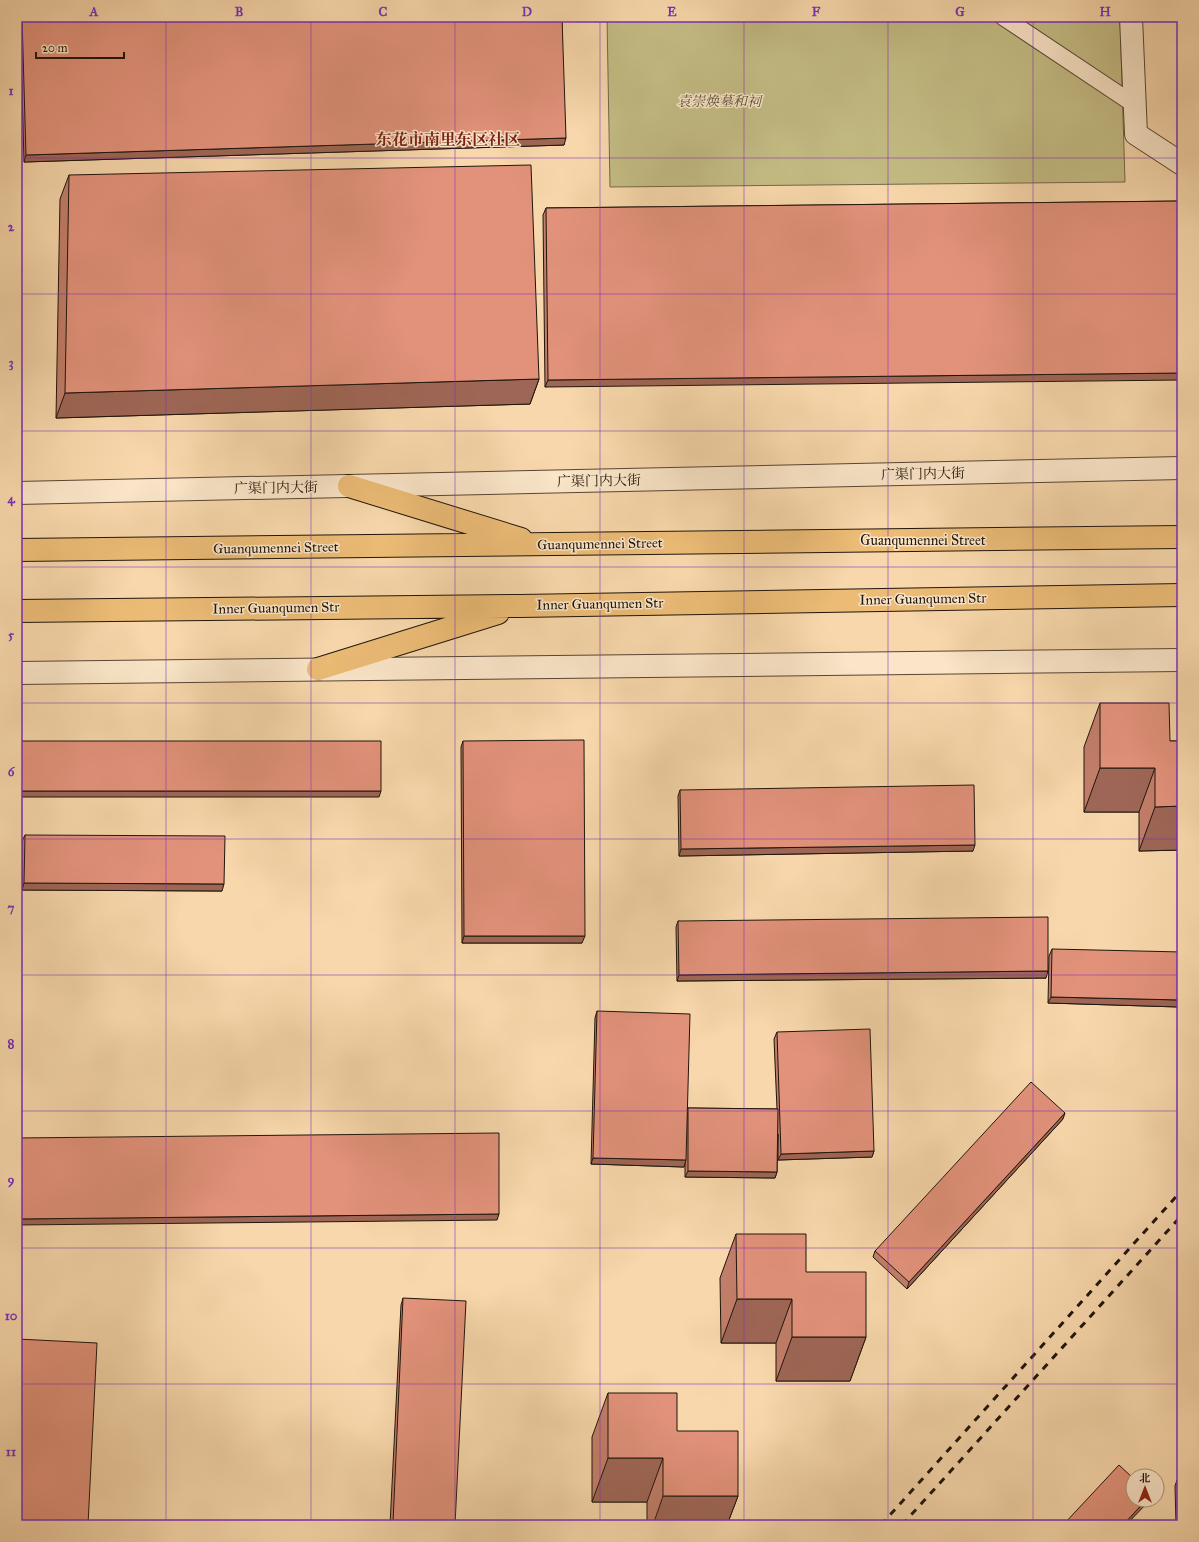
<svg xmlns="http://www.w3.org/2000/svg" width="1199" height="1542" font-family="'IM FELL Great Primer','Noto Serif SC',serif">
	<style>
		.green { fill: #c4bc84; stroke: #726848 }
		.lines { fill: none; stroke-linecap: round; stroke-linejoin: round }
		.service-casing { stroke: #554633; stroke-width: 18 }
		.minor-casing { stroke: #554633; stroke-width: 24 }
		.tertiary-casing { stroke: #554633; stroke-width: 24 }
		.primary-casing { stroke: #1f150b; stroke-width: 24 }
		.service { stroke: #fae5c8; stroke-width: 16 }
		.minor { stroke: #fae5c8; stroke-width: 22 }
		.tertiary { stroke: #fae5c8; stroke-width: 22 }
		.primary { stroke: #ecbc76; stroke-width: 22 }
		.rail { stroke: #1f150b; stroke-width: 3; stroke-dasharray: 7 7; stroke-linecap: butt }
		.wall { fill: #c27e6a; stroke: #1f150b }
		.shaded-wall { fill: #9e6656; stroke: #1f150b }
		.building { fill: #e2927b; stroke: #1f150b }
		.grid { fill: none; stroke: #7b2cbf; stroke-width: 1; stroke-opacity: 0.55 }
		.labels { text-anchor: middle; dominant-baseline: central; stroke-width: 3; stroke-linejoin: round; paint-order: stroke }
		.park-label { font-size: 14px; font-style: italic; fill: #594f35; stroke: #fae5c8 }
		.street-label { font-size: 14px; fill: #1f150b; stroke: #fae5c8 }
		.quarter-label { font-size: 16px; font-weight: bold; fill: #7a1f14; stroke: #fae5c8 }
		.neatline { fill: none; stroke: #7b2cbf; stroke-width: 1.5 }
		.grid-label { font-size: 13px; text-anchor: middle; font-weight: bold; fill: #7b2cbf }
	</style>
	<rect width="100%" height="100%" fill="#f7d7ab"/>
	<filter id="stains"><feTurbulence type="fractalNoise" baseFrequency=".005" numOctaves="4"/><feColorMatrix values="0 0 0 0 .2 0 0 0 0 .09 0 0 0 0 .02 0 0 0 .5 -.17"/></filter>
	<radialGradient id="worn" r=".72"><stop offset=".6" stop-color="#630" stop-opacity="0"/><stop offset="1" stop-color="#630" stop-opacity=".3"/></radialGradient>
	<path class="green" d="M 607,17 L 1120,17 L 1125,182 L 610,187 Z"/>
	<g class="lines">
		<g class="service-casing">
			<path id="service" d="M 1003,17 L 1135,105"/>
		</g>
		<g class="minor-casing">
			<path id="minor" d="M 1131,17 L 1136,134 L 1182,164"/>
		</g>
		<g class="tertiary-casing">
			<path id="tertiary" d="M 17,493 L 1182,468
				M 17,673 L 1182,660"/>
		</g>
		<g class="primary-casing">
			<path id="primary" d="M 349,486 L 521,539
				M 17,550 L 1182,537
				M 17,611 L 520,606 L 1182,595
				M 318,669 L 498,613"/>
		</g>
		<use href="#service" class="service"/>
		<use href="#minor" class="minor"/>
		<use href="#tertiary" class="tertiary"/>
		<use href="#primary" class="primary"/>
		<path class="rail" d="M 881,1525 L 1182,1190
			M 902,1525 L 1182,1215"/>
	</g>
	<path class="wall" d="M 20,17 L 562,17 L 564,145 L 24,162 Z
		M 69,175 L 539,379 L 530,404 L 56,418 L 60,199 Z
		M 1182,201 L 545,387 L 543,215 L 546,208 Z
		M 1100,703 L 1170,741 L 1182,741 L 1182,850 L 1139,851 L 1139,812 L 1084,812 L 1084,747 Z
		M 463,741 L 582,943 L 462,943 L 461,747 Z
		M 680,790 L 973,851 L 679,856 L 678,796 Z
		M 25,835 L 222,891 L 22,890 L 22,841 Z
		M 678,921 L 1046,978 L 677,981 L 676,927 Z
		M 1052,949 L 1179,1007 L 1048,1003 L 1049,956 Z
		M 597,1011 L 687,1110 L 688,1108 L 777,1109 L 774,1039 L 777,1032 L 874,1151 L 872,1157 L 778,1160 L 778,1134 L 777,1172 L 775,1178 L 685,1177 L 685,1162 L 684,1167 L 591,1164 L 595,1018 Z
		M 1063,1119 L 907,1289 L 873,1257 L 875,1251 Z
		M 736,1234 L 806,1272 L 866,1337 L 850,1381 L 776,1381 L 776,1343 L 721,1343 L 720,1278 Z
		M 403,1298 L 455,1525 L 390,1525 L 401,1305 Z
		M 608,1393 L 677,1431 L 738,1496 L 727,1525 L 647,1525 L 647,1502 L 592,1502 L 592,1437 Z
		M 1177,1480 L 1182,1525 L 1176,1525 L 1175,1486 Z"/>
	<path class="shaded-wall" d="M 566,138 L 564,145 L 24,162 L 26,155 Z
		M 1182,373 L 1182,380 L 545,387 L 548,380 Z
		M 539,379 L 530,404 L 56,418 L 65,393 Z
		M 1100,768 L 1155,768 L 1139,812 L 1084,812 Z
		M 17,791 L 381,791 L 379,797 L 17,797 Z
		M 1182,806 L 1182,850 L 1139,851 L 1155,807 Z
		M 975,845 L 973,851 L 679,856 L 681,849 Z
		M 24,883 L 224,884 L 222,891 L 22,890 Z
		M 464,936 L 585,936 L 582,943 L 462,943 Z
		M 1048,971 L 1046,978 L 677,981 L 679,975 Z
		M 1051,997 L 1181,1000 L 1179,1007 L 1048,1003 Z
		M 1065,1113 L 1063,1119 L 907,1289 L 909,1282 Z
		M 874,1151 L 872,1157 L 778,1160 L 781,1154 Z
		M 593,1158 L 686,1160 L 684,1167 L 591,1164 Z
		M 688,1171 L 777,1172 L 775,1178 L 685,1177 Z
		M 499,1214 L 497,1220 L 17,1225 L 17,1219 Z
		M 737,1299 L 792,1299 L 776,1343 L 721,1343 Z
		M 792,1337 L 866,1337 L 850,1381 L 776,1381 Z
		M 608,1458 L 663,1458 L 647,1502 L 592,1502 Z
		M 663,1496 L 738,1496 L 727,1525 L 653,1525 Z
		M 1146,1500 L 1149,1500 L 1149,1501 L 1126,1525 L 1123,1525 Z
		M 393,1523 L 435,1525 L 392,1525 Z"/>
	<path class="building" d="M 22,17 L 562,17 L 566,138 L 26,155 Z
		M 531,165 L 539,379 L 65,393 L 69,175 Z
		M 1182,201 L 1182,373 L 548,380 L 546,208 Z
		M 1100,703 L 1169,703 L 1170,741 L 1182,741 L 1182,806 L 1155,807 L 1155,768 L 1100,768 Z
		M 584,740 L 585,936 L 464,936 L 463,741 Z
		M 17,741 L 381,741 L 381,791 L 17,791 Z
		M 974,785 L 975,845 L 681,849 L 680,790 Z
		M 25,835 L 225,836 L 224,884 L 24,883 Z
		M 1048,917 L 1048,971 L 679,975 L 678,921 Z
		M 1052,949 L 1182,952 L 1181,1000 L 1051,997 Z
		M 597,1011 L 690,1014 L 686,1160 L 593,1158 Z
		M 870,1029 L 874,1151 L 781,1154 L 777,1032 Z
		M 1031,1082 L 1065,1113 L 909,1282 L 875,1251 Z
		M 688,1108 L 778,1109 L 777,1172 L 688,1171 Z
		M 499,1133 L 499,1214 L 17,1219 L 17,1138 Z
		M 736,1234 L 806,1234 L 806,1272 L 866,1272 L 866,1337 L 792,1337 L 792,1299 L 737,1299 Z
		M 403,1298 L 466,1301 L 455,1525 L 435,1525 L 393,1523 Z
		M 17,1339 L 97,1343 L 88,1525 L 17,1525 Z
		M 608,1393 L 677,1393 L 677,1431 L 738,1431 L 738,1496 L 663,1496 L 663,1458 L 608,1458 Z
		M 1119,1465 L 1133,1478 L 1133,1500 L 1146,1500 L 1123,1525 L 1063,1525 Z
		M 1177,1480 L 1182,1480 L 1182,1525 L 1179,1525 Z"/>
	<path class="grid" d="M 166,17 L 166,1525M 311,17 L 311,1525M 455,17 L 455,1525M 600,17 L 600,1525M 744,17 L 744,1525M 888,17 L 888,1525M 1033,17 L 1033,1525M 17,158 L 1182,158M 17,294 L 1182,294M 17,431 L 1182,431M 17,567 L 1182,567M 17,703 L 1182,703M 17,839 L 1182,839M 17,975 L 1182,975M 17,1111 L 1182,1111M 17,1248 L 1182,1248M 17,1384 L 1182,1384"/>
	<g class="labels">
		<g class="park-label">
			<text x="719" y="101">袁崇焕墓和祠</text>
		</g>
		<g class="street-label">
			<text transform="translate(923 474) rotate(-1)">广渠门内大街</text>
			<text transform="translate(599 481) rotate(-1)">广渠门内大街</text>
			<text transform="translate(276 488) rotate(-1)">广渠门内大街</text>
			<text x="923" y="540">Guanqumennei Street</text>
			<text transform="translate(600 544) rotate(-1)">Guanqumennei Street</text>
			<text transform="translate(276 548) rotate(-1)">Guanqumennei Street</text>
			<text transform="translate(923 599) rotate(-1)">Inner Guanqumen Str</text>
			<text transform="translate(600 604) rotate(-1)">Inner Guanqumen Str</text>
			<text transform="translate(276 608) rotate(-1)">Inner Guanqumen Str</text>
		</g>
		<g class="quarter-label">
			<text x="448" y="139">东花市南里东区社区</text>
		</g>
	</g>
	<rect width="1199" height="1542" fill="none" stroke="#f7d7ab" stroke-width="44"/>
	<g transform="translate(1145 1488)"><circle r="19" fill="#fae5c8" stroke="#a2927c"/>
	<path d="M0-3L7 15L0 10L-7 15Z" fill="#8f2418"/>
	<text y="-6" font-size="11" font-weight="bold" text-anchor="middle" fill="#1f150b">北</text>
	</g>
	<path d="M36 52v6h88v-6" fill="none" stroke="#1f150b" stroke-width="2"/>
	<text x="42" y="52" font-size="12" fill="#1f150b" stroke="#fae5c8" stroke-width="3" paint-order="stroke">20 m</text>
	<rect x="22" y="22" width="1155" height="1498" class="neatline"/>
	<g class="grid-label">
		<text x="94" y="16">A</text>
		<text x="239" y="16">B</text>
		<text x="383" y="16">C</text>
		<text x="527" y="16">D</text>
		<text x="672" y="16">E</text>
		<text x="816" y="16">F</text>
		<text x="960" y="16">G</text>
		<text x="1105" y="16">H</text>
		<text x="11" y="95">1</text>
		<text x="11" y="231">2</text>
		<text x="11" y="367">3</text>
		<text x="11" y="503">4</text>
		<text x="11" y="639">5</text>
		<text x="11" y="776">6</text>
		<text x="11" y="912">7</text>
		<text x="11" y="1048">8</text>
		<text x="11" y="1184">9</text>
		<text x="11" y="1320">10</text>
		<text x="11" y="1456">11</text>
	</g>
	<rect width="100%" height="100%" filter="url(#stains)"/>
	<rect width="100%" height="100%" fill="url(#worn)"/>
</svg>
